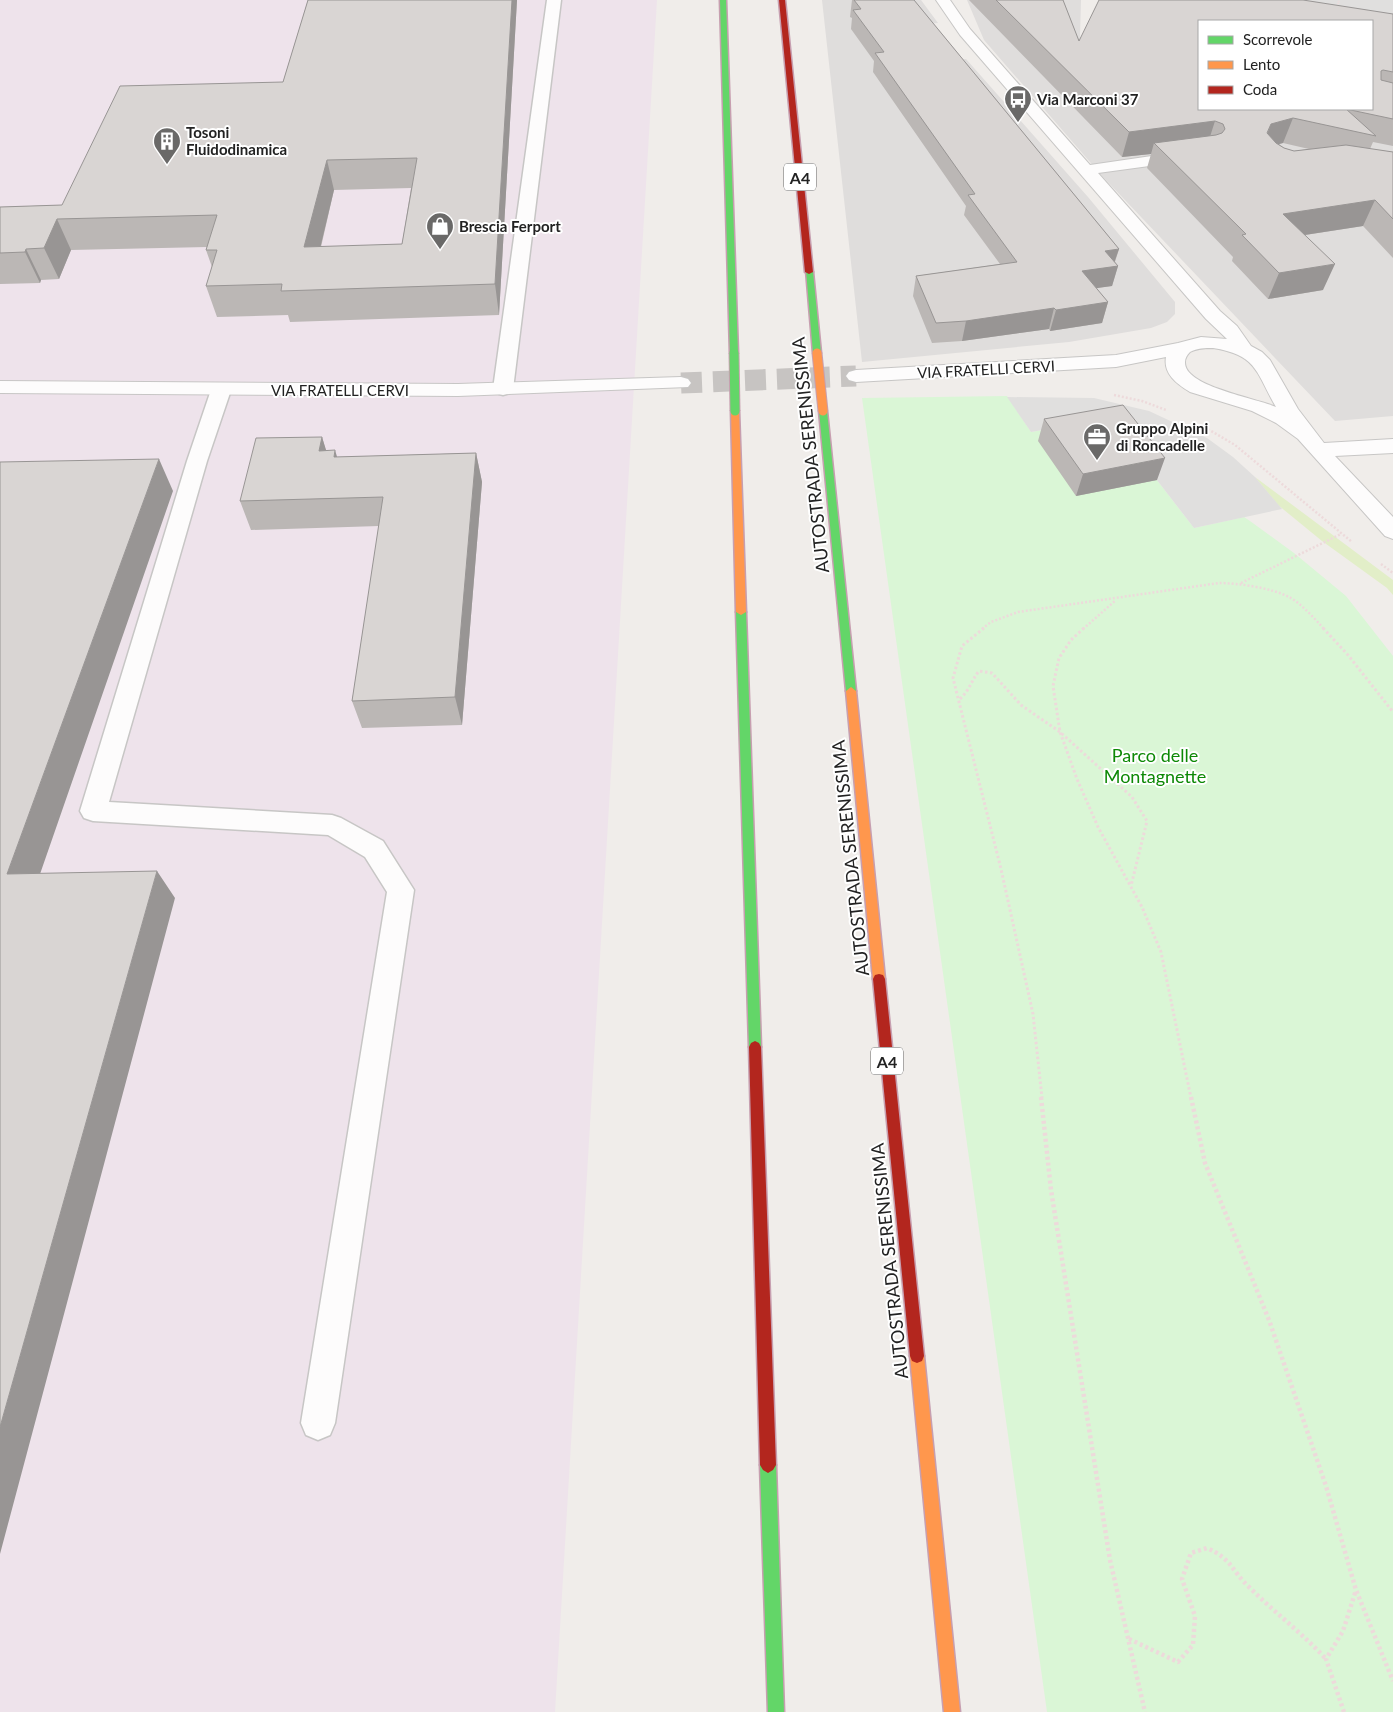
<svg xmlns="http://www.w3.org/2000/svg" width="1393" height="1712" font-family="Lato,sans-serif">
	<style>
		.residential { fill: #dfdddc }
		.industrial { fill: #eee3eb }
		.grass { fill: #e2eec8 }
		.park { fill: #daf6d6 }
		.parking { fill: #e0dfde }
		.lines { fill: none; stroke-linecap: round; stroke-linejoin: round }
		.street-tunnel { stroke: #c7c4c2; stroke-width: 21; stroke-dasharray: 21 11; stroke-linecap: butt }
		.lane-casing { stroke: #c7c6c5; stroke-width: 3 }
		.street-casing { stroke: #c7c6c5; stroke-width: 2 }
		.fast-casing { stroke: #c79fb0; stroke-width: 3 }
		.slow-casing { stroke: #c79fb0; stroke-width: 3 }
		.jam-casing { stroke: #c79fb0; stroke-width: 3 }
		.path-far3 { stroke: #eddadb; stroke-width: 2; stroke-dasharray: 1 1; stroke-linecap: butt }
		.path-far2 { stroke: #eddadb; stroke-width: 2.5; stroke-dasharray: 2 2; stroke-linecap: butt }
		.path-far1 { stroke: #eddadb; stroke-width: 3; stroke-dasharray: 2.5 2.5; stroke-linecap: butt }
		.path { stroke: #eddadb; stroke-width: 4.5; stroke-dasharray: 3 3; stroke-linecap: butt }
		.lane { fill: #fdfcfc; fill-rule: evenodd }
		.street { fill: #fdfcfc; fill-rule: evenodd }
		.fast { fill: #63d668; fill-rule: evenodd }
		.slow { fill: #ff974d; fill-rule: evenodd }
		.jam { fill: #b3261e; fill-rule: evenodd }
		.fast-bridge-casing { stroke: #c79fb0; stroke-width: 11; stroke-linecap: butt }
		.slow-bridge-casing { stroke: #c79fb0; stroke-width: 11; stroke-linecap: butt }
		.fast-bridge { stroke: #63d668; stroke-width: 9 }
		.slow-bridge { stroke: #ff974d; stroke-width: 9 }
		.wall { fill: #bbb7b5; fill-rule: evenodd }
		.shaded-wall { fill: #989594 }
		.building { fill: #d9d5d3; stroke: #989594; fill-rule: evenodd }
		.labels { text-anchor: middle; dominant-baseline: central; stroke-width: 4; stroke-linejoin: round; paint-order: stroke }
		.far-poi-label { font-size: 15px; font-weight: bold; fill: #222; stroke: #fff; text-anchor: start }
		.far-street-label { font-size: 15px; fill: #222; stroke: #fff }
		.shield { fill: #fff; stroke: #646464; stroke-width: 1 }
		.shield-label { font-size: 16px; font-weight: bold; fill: #222 }
		.street-label { font-size: 18px; fill: #222; stroke: #fff }
		.park-label { font-size: 18px; fill: #0d8906; stroke: #fff }
	</style>
	<rect width="100%" height="100%" fill="#f0edea"/>
	<path class="residential" d="M 822,0 L 921,0 L 938,23 L 926,24 L 957,60 L 966,59 L 1088,197 L 1175,302 L 1175,314 L 1167,322 L 1151,328 L 1069,342 L 862,362 Z
		M 967,0 L 1081,0 L 1080,37 L 1199,64 L 1199,109 L 1372,109 L 1393,111 L 1393,416 L 1335,421 L 1103,177 L 984,40 Z"/>
	<path class="industrial" d="M 0,0 L 657,0 L 555,1712 L 0,1712 Z"/>
	<path class="grass" d="M 1255,477 L 1393,580 L 1393,595 L 1387,588 L 1322,541 L 1278,505 Z"/>
	<path class="park" d="M 1007,396 L 1031,432 L 1109,418 L 1194,528 L 1244,517 L 1250,521 L 1294,553 L 1346,596 L 1393,656 L 1393,1712 L 1047,1712 L 862,398 Z"/>
	<path class="parking" d="M 1208,0 L 1393,0 L 1393,29 L 1372,21 Z
		M 1007,397 L 1094,398 L 1149,411 L 1207,438 L 1233,457 L 1255,477 L 1282,509 L 1194,528 L 1109,418 L 1031,432 Z"/>
	<g class="lines">
		<path class="street-tunnel" d="M 681,383 L 856,376"/>
		<g class="lane-casing">
			<path id="lane" d="M 547,0 L 561,0 L 513,389 L 510,393 L 503,395 L 496,393 L 493,389 Z
				M 221,384 L 228,386 L 231,390 L 207,461 L 109,802 L 332,815 L 341,818 L 383,841 L 414,890 L 335,1423 L 330,1435 L 318,1440 L 306,1435 L 301,1423 L 387,892 L 365,857 L 328,835 L 93,821 L 84,818 L 80,811 L 187,461 L 211,390 L 214,386 Z"/>
		</g>
		<g class="street-casing">
			<path id="street" d="M 936,0 L 950,0 L 970,29 L 1090,165 L 1186,151 L 1192,153 L 1194,156 L 1192,159 L 1186,161 L 1098,173 L 1220,311 L 1237,326 L 1251,346 L 1262,352 L 1270,360 L 1298,409 L 1324,443 L 1393,439 L 1393,453 L 1335,456 L 1393,517 L 1393,539 L 1385,536 L 1298,439 L 1276,423 L 1252,411 L 1190,392 C 1177,384 1163,374 1166,357 L 1116,367 L 856,382 L 849,380 L 846,376 L 849,372 L 856,370 L 1116,355 L 1178,343 L 1201,337 L 1227,339 L 1206,319 L 960,35 ZM 1213,348 C 1258,355 1256,373 1276,407 C 1257,398 1184,387 1185,362 C 1185,358 1187,355 1190,352 C 1197,348 1205,348 1213,348 Z
				M 681,377 L 688,379 L 691,383 L 688,387 L 458,396 L 0,393 L 0,381 L 458,384 Z"/>
		</g>
		<g class="fast-casing">
			<path id="fast" d="M 720,0 L 726,0 L 738,353 L 734,355 L 730,353 Z
				M 806,270 L 813,272 L 821,353 L 817,355 L 813,353 Z
				M 823,408 L 827,411 L 856,691 L 851,695 L 846,691 L 819,411 Z
				M 741,609 L 746,612 L 761,1047 L 759,1051 L 755,1053 L 751,1051 L 749,1047 L 736,612 Z
				M 768,1457 L 773,1460 L 776,1465 L 784,1712 L 768,1712 L 760,1465 L 763,1460 Z"/>
		</g>
		<g class="slow-casing">
			<path id="slow" d="M 735,408 L 739,411 L 746,612 L 741,615 L 736,612 L 731,411 Z
				M 851,687 L 856,691 L 885,979 L 883,983 L 879,984 L 875,983 L 873,979 L 846,691 Z
				M 917,1349 L 922,1351 L 924,1356 L 960,1712 L 944,1712 L 910,1356 L 912,1351 Z"/>
		</g>
		<g class="jam-casing">
			<path id="jam" d="M 779,0 L 785,0 L 813,272 L 809,274 L 805,272 Z
				M 879,974 L 883,975 L 885,979 L 924,1356 L 922,1361 L 917,1363 L 912,1361 L 910,1356 L 873,979 L 875,975 Z
				M 755,1041 L 759,1043 L 761,1047 L 776,1465 L 773,1470 L 768,1473 L 763,1470 L 760,1465 L 749,1047 L 751,1043 Z"/>
		</g>
		<path class="path-far3" d="M 1337,8 L 1339,0"/>
		<path class="path-far2" d="M 1114,395 L 1142,401 L 1166,410
			M 1201,425 L 1235,445 L 1352,542
			M 1381,564 L 1393,573
			M 1241,583 L 1341,534
			M 982,629 L 991,622 L 1018,612 L 1219,583 C 1238,583 1272,588 1289,597 C 1302,604 1314,618 1324,629
			M 1083,629 L 1116,600"/>
		<path class="path-far1" d="M 984,628 L 962,646 L 953,678 L 1001,869 L 1033,1014 L 1042,1098
			M 1084,628 L 1071,640 L 1059,658 L 1053,686 L 1060,732 L 1077,779 L 1098,827 L 1142,907 L 1161,952 L 1191,1098
			M 1323,628 L 1348,655 L 1393,712
			M 960,699 C 971,688 971,681 979,671 L 992,673 L 1021,705 L 1060,732 L 1132,797 L 1147,821 L 1131,886"/>
		<path class="path" d="M 1041,1097 L 1051,1190 L 1110,1560 L 1145,1712
			M 1191,1097 L 1205,1163 L 1269,1320 L 1326,1486 L 1356,1590 L 1393,1681
			M 1129,1639 L 1178,1662 L 1193,1645 L 1195,1616 L 1182,1579 L 1191,1553 L 1207,1548 C 1232,1559 1231,1570 1249,1587 C 1274,1612 1302,1633 1326,1659
			M 1344,1712 L 1326,1659 L 1343,1631 L 1356,1590"/>
		<use href="#lane" class="lane"/>
		<use href="#street" class="street"/>
		<use href="#fast" class="fast"/>
		<use href="#slow" class="slow"/>
		<use href="#jam" class="jam"/>
		<g class="fast-bridge-casing">
			<path id="fast-bridge" d="M 734,353 L 735,411"/>
		</g>
		<g class="slow-bridge-casing">
			<path id="slow-bridge" d="M 817,353 L 823,411"/>
		</g>
		<use href="#fast-bridge" class="fast-bridge"/>
		<use href="#slow-bridge" class="slow-bridge"/>
	</g>
	<path class="wall" d="M 308,0 L 517,0 L 499,315 L 290,322 L 288,315 L 217,317 L 206,286 L 212,267 L 206,250 L 207,247 L 71,250 L 59,279 L 41,280 L 40,283 L 0,284 L 0,207 L 62,205 L 283,82 ZM 411,188 L 402,244 L 321,247 L 334,190 Z
		M 852,0 L 914,0 L 1119,249 L 1115,262 L 1118,266 L 1112,286 L 1096,288 L 1108,302 L 1102,323 L 1050,331 L 1049,329 L 962,341 L 932,343 L 913,296 L 916,276 L 1000,264 L 964,215 L 966,206 L 873,72 L 874,61 L 851,29 L 852,18 L 850,17 Z
		M 969,0 L 1063,0 L 1079,41 L 1393,14 L 1393,146 L 1373,142 L 1370,149 L 1393,152 L 1393,258 L 1363,226 L 1305,235 L 1323,290 L 1268,299 L 1232,261 L 1233,257 L 1147,168 L 1151,154 L 1122,157 ZM 1283,143 L 1309,149 L 1294,151 L 1284,148 L 1279,144 Z
		M 1044,419 L 1157,480 L 1076,496 L 1038,441 Z
		M 322,437 L 326,451 L 337,457 L 476,453 L 482,482 L 462,725 L 362,728 L 352,701 L 379,526 L 251,530 L 240,501 Z"/>
	<path class="shaded-wall" d="M 512,0 L 517,0 L 499,315 L 495,284 Z
		M 1293,118 L 1283,143 L 1261,149 L 1258,158 L 1271,124 Z
		M 1215,121 L 1207,146 L 1154,143 L 1151,154 L 1122,157 L 1129,132 Z
		M 327,160 L 334,190 L 313,278 L 304,247 Z
		M 1375,200 L 1363,226 L 1272,240 L 1283,214 Z
		M 57,219 L 71,250 L 59,279 L 44,248 Z
		M 26,249 L 41,280 L 40,283 L 25,252 Z
		M 1119,249 L 1113,266 L 1118,266 L 1112,286 L 1076,291 L 1082,271 L 1105,251 Z
		M 1335,264 L 1323,290 L 1268,299 L 1279,273 Z
		M 1108,302 L 1102,323 L 1050,331 L 1056,310 Z
		M 1054,308 L 1049,329 L 962,341 L 966,321 Z
		M 322,437 L 331,466 L 319,451 Z
		M 335,450 L 344,480 L 334,457 Z
		M 476,453 L 482,482 L 462,725 L 455,697 Z
		M 1165,458 L 1157,480 L 1076,496 L 1083,474 Z
		M 159,459 L 173,491 L 31,900 L 7,874 Z
		M 157,871 L 175,898 L 0,1554 L 0,1427 Z"/>
	<path class="building" d="M 308,0 L 512,0 L 495,284 L 281,291 L 282,284 L 206,286 L 217,250 L 206,250 L 217,215 L 57,219 L 44,248 L 26,249 L 25,252 L 0,253 L 0,207 L 62,205 L 120,86 L 283,82 ZM 417,158 L 402,244 L 304,247 L 327,160 Z
		M 854,0 L 914,0 L 1119,249 L 1105,251 L 1118,266 L 1082,271 L 1108,302 L 1056,310 L 1054,308 L 966,321 L 936,323 L 916,276 L 1017,262 L 968,195 L 975,194 L 875,53 L 884,52 L 853,10 L 861,9 Z
		M 996,0 L 1063,0 L 1079,41 L 1099,0 L 1303,0 L 1393,14 L 1393,72 L 1383,70 L 1381,71 L 1381,80 L 1393,83 L 1393,119 L 1346,109 L 1376,136 L 1293,118 L 1271,124 L 1267,133 L 1276,143 L 1284,148 L 1294,151 L 1346,145 L 1393,152 L 1393,219 L 1375,200 L 1283,214 L 1335,264 L 1279,273 L 1242,235 L 1246,234 L 1154,143 L 1216,135 L 1222,133 L 1225,129 L 1223,124 L 1215,121 L 1129,132 ZM 1199,21 L 1372,21 L 1372,109 L 1199,109 Z
		M 1123,405 L 1165,458 L 1083,474 L 1044,419 Z
		M 322,437 L 319,451 L 335,450 L 334,457 L 476,453 L 455,697 L 352,701 L 383,497 L 240,501 L 256,438 Z
		M 159,459 L 7,874 L 157,871 L 0,1427 L 0,462 Z"/>
	<defs>
		<g id="bus-pin" transform="scale(1.4375)"><path d="M0 17L-7.5 6A9.5 9.5 0 1 1 7.5 6Z" fill="#6a6968" stroke="#fff"/><path d="M-5-6H5V4H4V6H2V4H-2V6H-4V4H-5ZM-3.5-4V0h7V-4ZM-3.5 1.2v1.5H-2V1.2ZM2 1.2v1.5H3.5V1.2Z" fill="#fff"/></g>
		<g id="building-pin" transform="scale(1.4375)"><path d="M0 17L-7.5 6A9.5 9.5 0 1 1 7.5 6Z" fill="#6a6968" stroke="#fff"/><path d="M-4-6H4V6H1V3H-1V6H-4ZM-2.5-4.3h1.7v1.8h-1.7ZM.8-4.3h1.7v1.8H.8ZM-2.5-1h1.7V.8h-1.7ZM.8-1h1.7V.8H.8Z" fill="#fff"/></g>
		<g id="shop-pin" transform="scale(1.4375)"><path d="M0 17L-7.5 6A9.5 9.5 0 1 1 7.5 6Z" fill="#6a6968" stroke="#fff"/><path d="M-5-2.5h2.3a2.7 3.5 0 0 1 5.4 0H5L5.5 6h-11ZM-1.5-2.5h3a1.5 2.3 0 0 0-3 0Z" fill="#fff"/></g>
		<g id="office-pin" transform="scale(1.4375)"><path d="M0 17L-7.5 6A9.5 9.5 0 1 1 7.5 6Z" fill="#6a6968" stroke="#fff"/><path d="M-6-3h4V-5.5h4V-3h4V5H-6ZM-1-4.5V-3h2v-1.5ZM-6 0V1H6V0Z" fill="#fff"/></g>
	</defs>
	<g fill-rule="evenodd">
		<use href="#bus-pin" x="1018" y="99"/>
		<use href="#building-pin" x="167" y="141"/>
		<use href="#shop-pin" x="440" y="226"/>
		<use href="#office-pin" x="1097" y="437"/>
	</g>
	<g class="labels">
		<g class="far-poi-label">
			<text x="1037" y="99">Via Marconi 37</text>
			<text x="186" y="132">Tosoni<tspan x="186" dy="17">Fluidodinamica</tspan></text>
			<text x="459" y="226">Brescia Ferport</text>
			<text x="1116" y="428">Gruppo Alpini<tspan x="1116" dy="17">di Roncadelle</tspan></text>
		</g>
		<g class="far-street-label">
			<text transform="translate(986 369) rotate(-3)">VIA FRATELLI CERVI</text>
			<text x="340" y="390">VIA FRATELLI CERVI</text>
		</g>
		<g class="shield">
			<rect x="784" y="163.5" width="32" height="27" rx="4"/>
			<rect x="871" y="1047.5" width="32" height="27" rx="4"/>
		</g>
		<g class="shield-label">
			<text x="800" y="177">A4</text>
			<text x="887" y="1061">A4</text>
		</g>
		<g class="street-label">
			<text transform="translate(810 455) rotate(-96)">AUTOSTRADA SERENISSIMA</text>
			<text transform="translate(850 858) rotate(-96)">AUTOSTRADA SERENISSIMA</text>
			<text transform="translate(889 1261) rotate(-96)">AUTOSTRADA SERENISSIMA</text>
		</g>
		<g class="park-label">
			<text x="1155" y="755">Parco delle<tspan x="1155" dy="21">Montagnette</tspan></text>
		</g>
	</g>
	<rect x="1198" y="20" width="175" height="90" fill="#ffffff" stroke="#a7a7a7"/>
	<rect x="1208" y="36" width="25" height="8" fill="#63d668" stroke="#a7a7a7"/>
	<text x="1243" y="45" font-size="15" fill="#222222">Scorrevole</text>
	<rect x="1208" y="61" width="25" height="8" fill="#ff974d" stroke="#a7a7a7"/>
	<text x="1243" y="70" font-size="15" fill="#222222">Lento</text>
	<rect x="1208" y="86" width="25" height="8" fill="#b3261e" stroke="#a7a7a7"/>
	<text x="1243" y="95" font-size="15" fill="#222222">Coda</text>
</svg>
